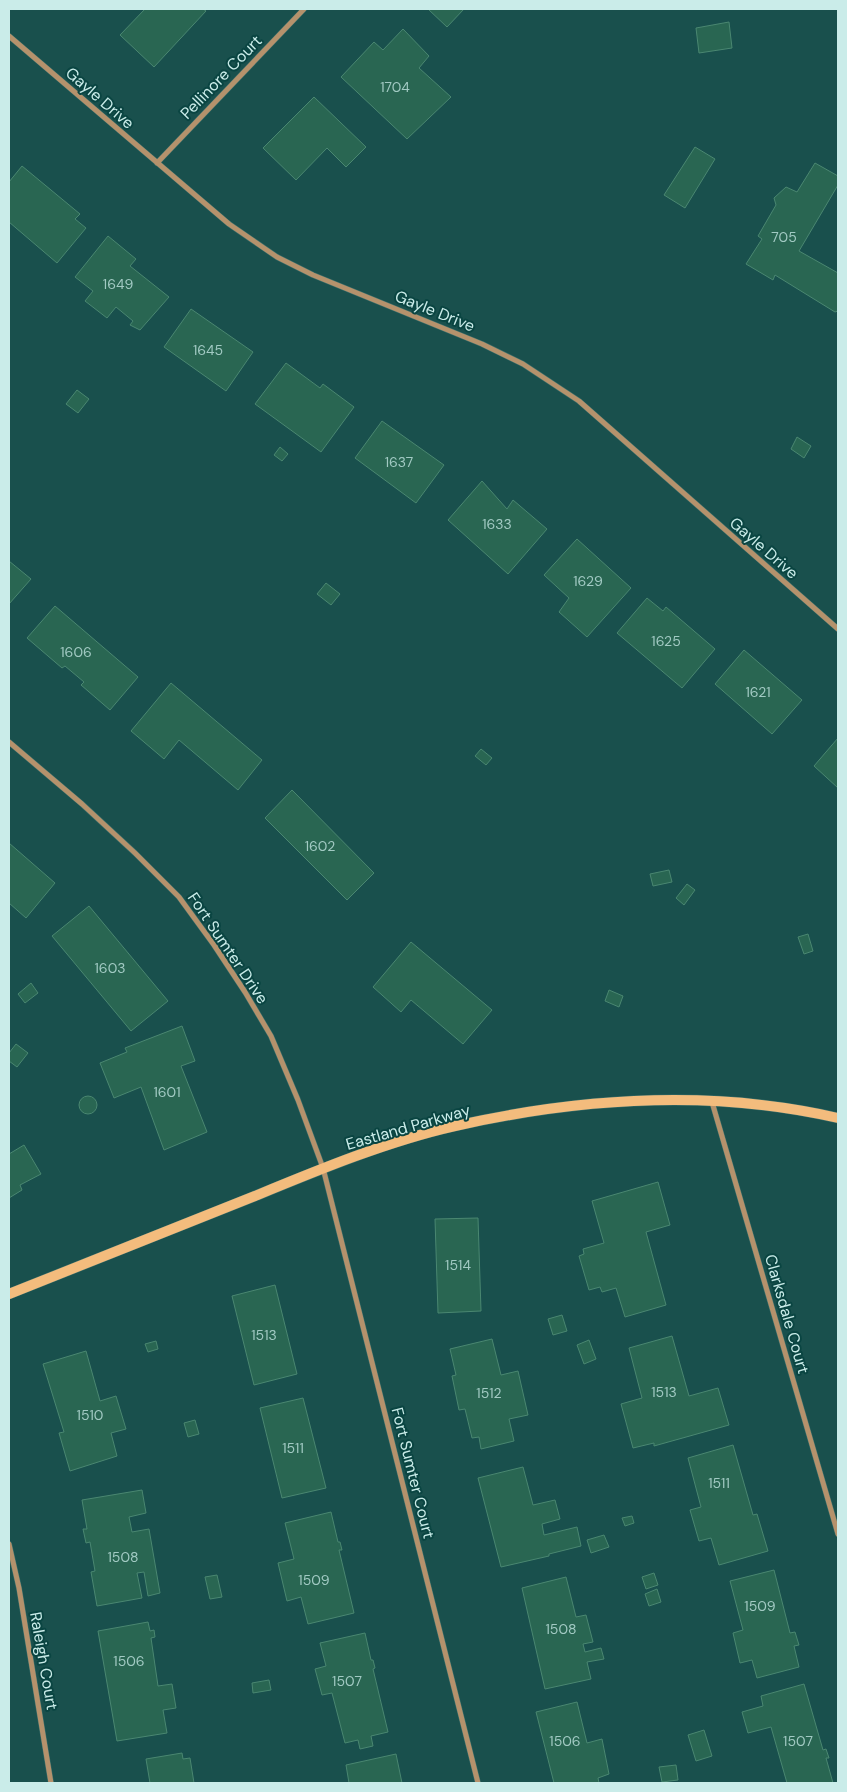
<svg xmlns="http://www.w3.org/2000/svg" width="847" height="1792" font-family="'DM Sans',sans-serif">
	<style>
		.building { fill: #296652; stroke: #4a8771 }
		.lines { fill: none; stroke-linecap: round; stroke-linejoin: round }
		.street-casing { stroke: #3c6f6c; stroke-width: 6 }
		.secondary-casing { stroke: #3c6f6c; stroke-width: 11 }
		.street { stroke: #b5926c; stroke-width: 5 }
		.secondary { stroke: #f3bc7d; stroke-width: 10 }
		.labels { text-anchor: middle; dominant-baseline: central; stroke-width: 4; stroke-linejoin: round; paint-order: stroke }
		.number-label { font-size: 14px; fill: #a2cac3 }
		.street-label { font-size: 16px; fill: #caece9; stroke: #0a4542 }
	</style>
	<rect width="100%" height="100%" fill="#19504d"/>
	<path class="building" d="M 145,9 L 203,9 L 206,11 L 154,67 L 120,35 Z
		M 428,9 L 464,9 L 447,27 Z
		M 729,22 L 732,48 L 699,53 L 696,28 Z
		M 403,29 L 429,56 L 419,68 L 451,97 L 407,139 L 341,77 L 374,42 L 383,50 Z
		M 314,97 L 366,147 L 346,167 L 327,148 L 296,180 L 263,148 Z
		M 695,147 L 715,159 L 685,208 L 664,195 Z
		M 815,163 L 838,176 L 838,185 L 799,251 L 838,273 L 838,311 L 835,312 L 775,275 L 773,280 L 746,264 L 762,239 L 758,236 L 776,205 L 774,198 L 786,187 L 797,192 Z
		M 22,166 L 80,214 L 75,219 L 86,228 L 57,263 L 9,222 L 9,182 Z
		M 108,236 L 136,259 L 130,266 L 169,297 L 140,330 L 130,325 L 133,321 L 116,307 L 107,318 L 85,301 L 93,291 L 75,277 Z
		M 191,309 L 253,352 L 226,391 L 164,347 Z
		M 286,363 L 320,388 L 323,384 L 354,407 L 321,452 L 255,404 Z
		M 77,390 L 89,399 L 78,413 L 66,404 Z
		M 382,421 L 444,465 L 416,503 L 355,458 Z
		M 797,437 L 811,446 L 804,458 L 791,449 Z
		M 280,447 L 288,454 L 282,461 L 274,455 Z
		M 482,481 L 507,509 L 513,500 L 547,529 L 508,574 L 448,520 Z
		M 577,539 L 631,588 L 587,637 L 559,612 L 569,598 L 544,575 Z
		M 9,561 L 31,579 L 9,604 Z
		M 326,583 L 340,594 L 331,605 L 317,594 Z
		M 647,598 L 663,611 L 666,607 L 715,649 L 682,688 L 617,633 Z
		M 55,606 L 138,677 L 110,710 L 81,685 L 84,682 L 65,666 L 62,668 L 27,638 Z
		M 744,650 L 802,700 L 772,734 L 715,684 Z
		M 171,683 L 262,760 L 238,790 L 179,740 L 164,759 L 131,731 Z
		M 838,738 L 838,788 L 814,766 Z
		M 481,749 L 492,758 L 486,765 L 475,756 Z
		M 292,790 L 374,873 L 347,900 L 265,818 Z
		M 9,843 L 55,883 L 26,918 L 9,903 Z
		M 669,870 L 672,882 L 653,886 L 650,874 Z
		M 687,884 L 695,890 L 684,905 L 676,898 Z
		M 89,906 L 168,1001 L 131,1031 L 52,936 Z
		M 808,934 L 813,951 L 804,954 L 798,937 Z
		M 411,942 L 492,1010 L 463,1044 L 411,1000 L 401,1012 L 373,987 Z
		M 31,983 L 38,993 L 25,1003 L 18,994 Z
		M 609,990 L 623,996 L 619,1007 L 605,1001 Z
		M 182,1026 L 195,1061 L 181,1066 L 207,1132 L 164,1150 L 141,1087 L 114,1098 L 100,1063 L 127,1052 L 125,1048 Z
		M 16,1044 L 28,1053 L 17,1067 L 9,1061 L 9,1053 Z
		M79 1105a9 9 0 1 1 18 0a9 9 0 1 1-18 0Z
		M 24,1145 L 41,1174 L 20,1185 L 22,1190 L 9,1198 L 9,1154 Z
		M 658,1182 L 670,1225 L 646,1232 L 666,1305 L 625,1317 L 616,1288 L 602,1292 L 600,1287 L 589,1290 L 579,1256 L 584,1254 L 583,1249 L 604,1243 L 592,1201 Z
		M 478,1218 L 481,1311 L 438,1313 L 435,1219 Z
		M 275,1285 L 297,1374 L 254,1385 L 232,1296 Z
		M 562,1315 L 567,1331 L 553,1335 L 548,1319 Z
		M 672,1336 L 689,1396 L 718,1388 L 729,1425 L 654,1446 L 654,1443 L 633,1448 L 621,1404 L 642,1398 L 629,1348 Z
		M 492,1339 L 501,1375 L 518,1371 L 528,1415 L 509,1419 L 514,1441 L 481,1449 L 479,1437 L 472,1438 L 465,1409 L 459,1410 L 452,1376 L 456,1375 L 450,1349 Z
		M 589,1340 L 596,1359 L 584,1364 L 577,1345 Z
		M 156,1341 L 158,1349 L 148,1352 L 145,1344 Z
		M 86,1351 L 100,1401 L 116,1396 L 126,1429 L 111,1433 L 117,1456 L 70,1471 L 59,1433 L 64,1432 L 43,1364 Z
		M 303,1398 L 326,1488 L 282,1498 L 260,1408 Z
		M 195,1420 L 199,1434 L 188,1437 L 184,1423 Z
		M 733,1445 L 753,1515 L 757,1514 L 768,1551 L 719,1565 L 711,1538 L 699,1541 L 690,1510 L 701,1507 L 688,1458 Z
		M 523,1467 L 533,1505 L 555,1500 L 560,1519 L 542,1524 L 544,1535 L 577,1527 L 581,1546 L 549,1554 L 549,1556 L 501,1567 L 478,1478 Z
		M 142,1490 L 146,1513 L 129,1517 L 132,1532 L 149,1529 L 160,1593 L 148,1596 L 144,1572 L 137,1573 L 142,1598 L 97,1606 L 91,1572 L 95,1571 L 90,1542 L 86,1543 L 83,1529 L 87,1529 L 82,1500 Z
		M 331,1512 L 338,1542 L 340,1542 L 342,1550 L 339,1550 L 354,1613 L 308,1624 L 301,1597 L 287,1601 L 278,1563 L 294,1559 L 285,1523 Z
		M 632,1516 L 634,1523 L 625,1526 L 622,1518 Z
		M 604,1535 L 609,1547 L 591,1553 L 587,1540 Z
		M 774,1570 L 790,1633 L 795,1632 L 799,1645 L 794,1646 L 799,1667 L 757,1678 L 752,1660 L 740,1663 L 733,1633 L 743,1630 L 730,1581 Z
		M 654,1573 L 658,1585 L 646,1589 L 642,1577 Z
		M 217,1575 L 222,1597 L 210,1599 L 205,1577 Z
		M 566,1577 L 576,1617 L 586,1615 L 593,1642 L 583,1644 L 585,1652 L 601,1648 L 604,1659 L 587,1662 L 591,1679 L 545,1689 L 522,1588 Z
		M 657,1589 L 661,1602 L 649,1606 L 645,1594 Z
		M 148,1622 L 150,1631 L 154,1630 L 155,1637 L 151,1638 L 158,1686 L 172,1684 L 176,1708 L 163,1710 L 167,1733 L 117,1741 L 98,1631 Z
		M 365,1633 L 371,1660 L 373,1660 L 375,1668 L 373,1669 L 388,1732 L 371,1736 L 373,1746 L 360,1749 L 358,1740 L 345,1743 L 332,1693 L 322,1695 L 315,1669 L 326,1666 L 320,1643 Z
		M 269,1680 L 271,1690 L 253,1693 L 252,1683 Z
		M 804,1684 L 823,1750 L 826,1749 L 829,1758 L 826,1758 L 833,1783 L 787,1783 L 771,1727 L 748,1733 L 742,1712 L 763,1706 L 761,1696 Z
		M 577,1702 L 587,1743 L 602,1739 L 609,1774 L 598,1778 L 599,1783 L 554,1783 L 536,1712 Z
		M 704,1730 L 712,1756 L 696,1761 L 688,1735 Z
		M 182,1753 L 183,1759 L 190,1758 L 194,1783 L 150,1783 L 146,1759 Z
		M 396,1754 L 402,1783 L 349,1783 L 346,1765 Z
		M 676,1765 L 678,1780 L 662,1782 L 659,1767 Z"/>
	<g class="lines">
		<g class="street-casing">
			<path id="street" d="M 9,36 L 229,224 L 277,257 L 313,275 L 482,344 L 523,364 L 579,401 L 838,629
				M 157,163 L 304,9
				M 9,742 L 82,804 L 135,853 L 179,897 L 214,945 L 245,992 L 271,1036 L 298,1100 L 323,1168 L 478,1783
				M 712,1102 L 838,1534
				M 9,1544 L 19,1588 L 51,1783"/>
		</g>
		<g class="secondary-casing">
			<path id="secondary" d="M 9,1294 C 91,1261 173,1229 255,1196 C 318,1170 388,1141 455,1126 C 580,1098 712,1089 838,1118"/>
		</g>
		<use href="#street" class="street"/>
		<use href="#secondary" class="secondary"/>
	</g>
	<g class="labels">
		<g class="number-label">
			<text x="395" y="87">1704</text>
			<text x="784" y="237">705</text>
			<text x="118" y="284">1649</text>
			<text x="208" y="350">1645</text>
			<text x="399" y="462">1637</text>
			<text x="497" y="524">1633</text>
			<text x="588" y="581">1629</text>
			<text x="666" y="641">1625</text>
			<text x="76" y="652">1606</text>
			<text x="758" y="692">1621</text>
			<text x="320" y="846">1602</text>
			<text x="110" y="968">1603</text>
			<text x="167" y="1092">1601</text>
			<text x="458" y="1265">1514</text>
			<text x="264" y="1335">1513</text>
			<text x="664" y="1392">1513</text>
			<text x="489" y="1393">1512</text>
			<text x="90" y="1415">1510</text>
			<text x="293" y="1448">1511</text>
			<text x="719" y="1483">1511</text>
			<text x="123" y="1557">1508</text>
			<text x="314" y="1580">1509</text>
			<text x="760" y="1606">1509</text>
			<text x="561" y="1629">1508</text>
			<text x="129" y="1661">1506</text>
			<text x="347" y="1681">1507</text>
			<text x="565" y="1741">1506</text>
			<text x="798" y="1741">1507</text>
		</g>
		<g class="street-label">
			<text transform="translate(221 77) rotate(-46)">Pellinore Court</text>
			<text transform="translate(100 98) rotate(41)">Gayle Drive</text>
			<text transform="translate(435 311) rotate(22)">Gayle Drive</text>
			<text transform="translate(764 548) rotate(41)">Gayle Drive</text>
			<text transform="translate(228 948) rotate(56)">Fort Sumter Drive</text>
			<text transform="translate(408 1127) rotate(-16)">Eastland Parkway</text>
			<text transform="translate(787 1314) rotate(74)">Clarksdale Court</text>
			<text transform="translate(413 1473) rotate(76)">Fort Sumter Court</text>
			<text transform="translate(44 1661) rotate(80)">Raleigh Court</text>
		</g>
	</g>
	<rect width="847" height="1792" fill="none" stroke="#caece9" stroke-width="20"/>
</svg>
